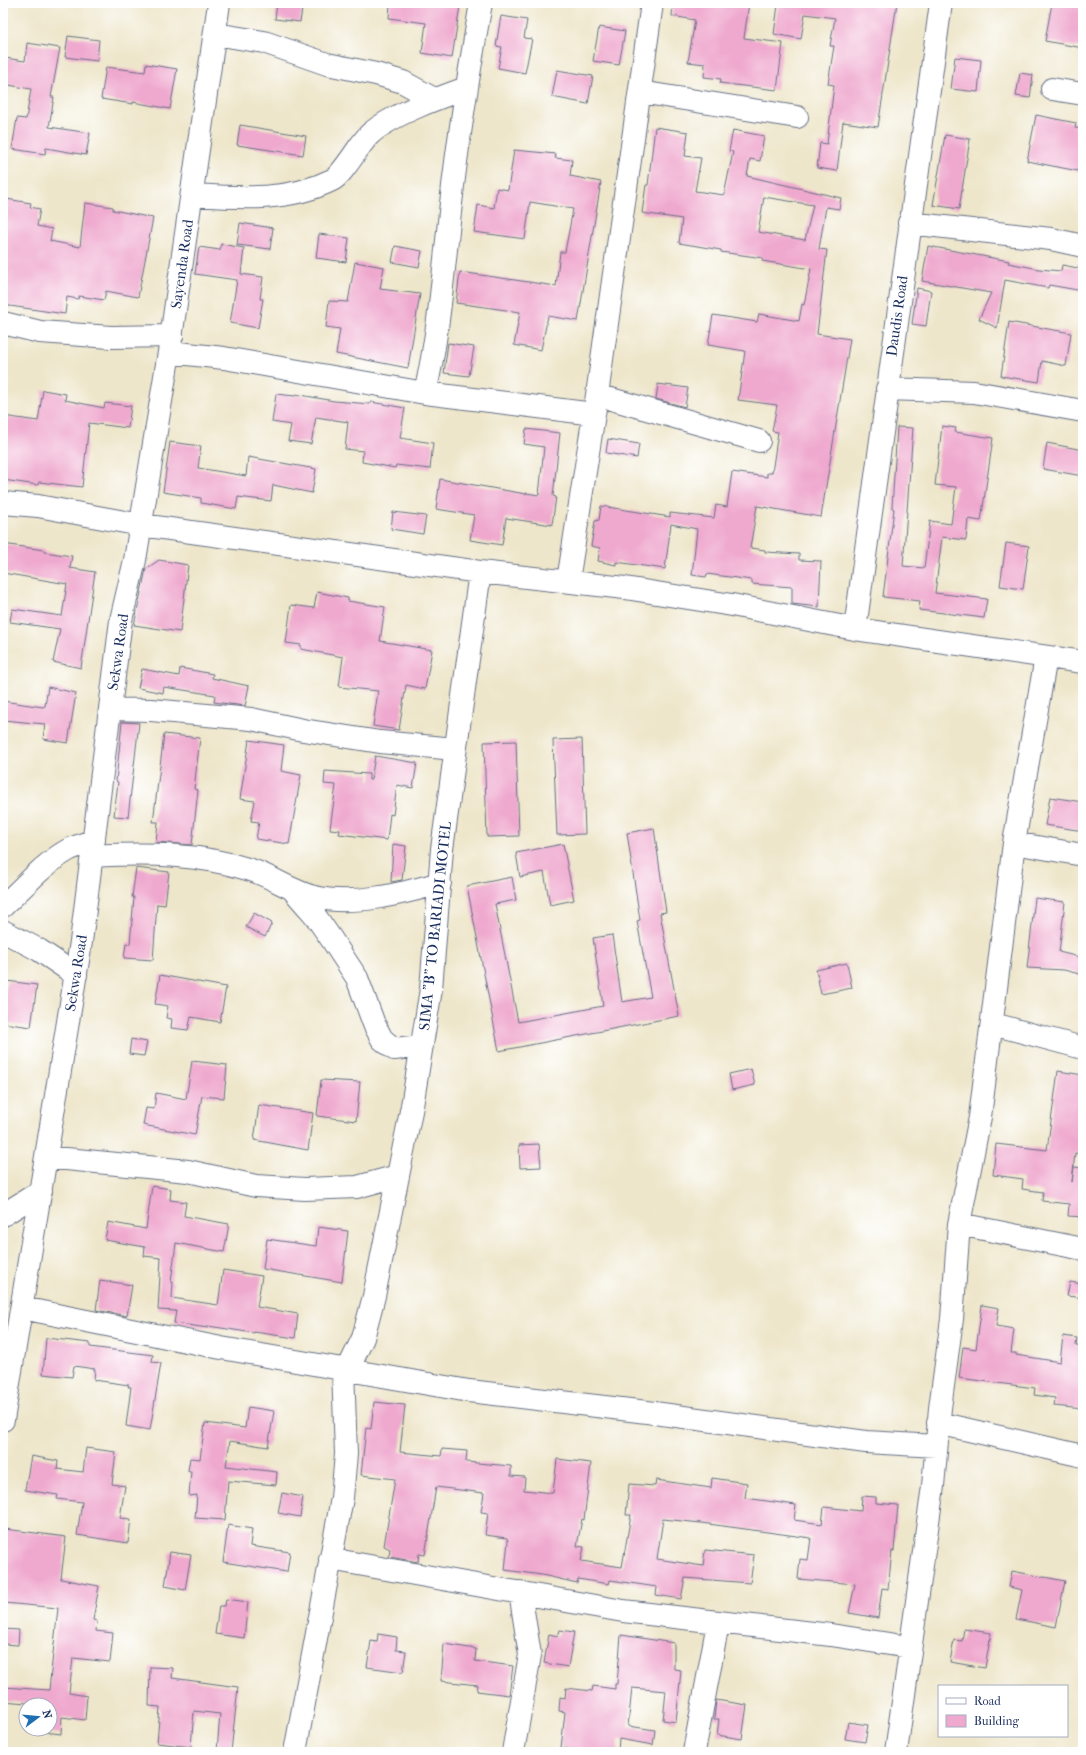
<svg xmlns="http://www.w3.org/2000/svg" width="1086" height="1755" font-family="'IM FELL French Canon',serif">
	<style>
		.building { fill: #efa8ce; fill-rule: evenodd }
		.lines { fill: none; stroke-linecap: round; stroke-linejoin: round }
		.minor-casing { stroke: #656f84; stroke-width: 24 }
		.minor { stroke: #fff; stroke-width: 22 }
		.labels { text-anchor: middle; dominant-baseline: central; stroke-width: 3; stroke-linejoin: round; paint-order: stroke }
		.street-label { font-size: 15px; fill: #1b2f5e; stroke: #fff }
	</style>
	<rect width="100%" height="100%" fill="#fff"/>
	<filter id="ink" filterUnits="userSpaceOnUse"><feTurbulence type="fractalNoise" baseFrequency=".025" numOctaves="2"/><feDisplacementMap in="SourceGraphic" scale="8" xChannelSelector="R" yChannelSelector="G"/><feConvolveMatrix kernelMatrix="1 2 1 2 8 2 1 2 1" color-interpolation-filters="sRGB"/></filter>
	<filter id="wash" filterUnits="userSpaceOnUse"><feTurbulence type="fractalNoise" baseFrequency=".012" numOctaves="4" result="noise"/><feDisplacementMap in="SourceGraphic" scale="16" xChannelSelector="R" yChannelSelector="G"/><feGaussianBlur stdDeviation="0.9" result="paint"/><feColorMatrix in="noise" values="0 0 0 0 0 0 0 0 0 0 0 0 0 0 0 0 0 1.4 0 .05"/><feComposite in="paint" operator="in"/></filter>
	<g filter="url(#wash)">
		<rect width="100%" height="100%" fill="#eee6ca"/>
		<g id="blocks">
			<path class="building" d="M 277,3 L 303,3 L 300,22 L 275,19 Z
				M 390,3 L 443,3 L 460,6 L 452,58 L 422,53 L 426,23 L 389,18 Z
				M 673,3 L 749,3 L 744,38 L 783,43 L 777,90 L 735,85 L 720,83 L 721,79 L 704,77 L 705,64 L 688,62 L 695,20 L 672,16 Z
				M 789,3 L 897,3 L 878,127 L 843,122 L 837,171 L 817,168 L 820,143 L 827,144 L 834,85 L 828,84 L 834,46 L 830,46 L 835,18 L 805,14 L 801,39 L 774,34 L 778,5 L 789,6 Z
				M 1052,3 L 1083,3 L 1083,48 L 1045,41 Z
				M 501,16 L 527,20 L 524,38 L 532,39 L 525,73 L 498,68 L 502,47 L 496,46 Z
				M 599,27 L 625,31 L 619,65 L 593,61 Z
				M 68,36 L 99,40 L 97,61 L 65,57 Z
				M 27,43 L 60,48 L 51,97 L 54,97 L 49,127 L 90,133 L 86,155 L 46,148 L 45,154 L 12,149 L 17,118 L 26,119 L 31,89 L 3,84 L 3,69 L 5,58 L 25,61 Z
				M 955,57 L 981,60 L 978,92 L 951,89 Z
				M 146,64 L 177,69 L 170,109 L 133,102 L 133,104 L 101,99 L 106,67 L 145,72 Z
				M 557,70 L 593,76 L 588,104 L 552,97 Z
				M 1020,73 L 1033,75 L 1030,98 L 1016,96 Z
				M 1036,115 L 1076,123 L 1075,128 L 1083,129 L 1083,172 L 1027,161 Z
				M 240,125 L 306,136 L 303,155 L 237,145 Z
				M 655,127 L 688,132 L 685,156 L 701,158 L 695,191 L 724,195 L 733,152 L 729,151 L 733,130 L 764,136 L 760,161 L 750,159 L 747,176 L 841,198 L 839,209 L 826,207 L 819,249 L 827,250 L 817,334 L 850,339 L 821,517 L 757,506 L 750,548 L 765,550 L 765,552 L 799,554 L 799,560 L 821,561 L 819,607 L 792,604 L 792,587 L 752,584 L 752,580 L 707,574 L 706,577 L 692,575 L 697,529 L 671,524 L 665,569 L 616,562 L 616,565 L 598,561 L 600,548 L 591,546 L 595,521 L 599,520 L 601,506 L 670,517 L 670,513 L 714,518 L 716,505 L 727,507 L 732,472 L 767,477 L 767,473 L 772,473 L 778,432 L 772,431 L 777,405 L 738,400 L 745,351 L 708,345 L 713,315 L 757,322 L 759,314 L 799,321 L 802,304 L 804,305 L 811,269 L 762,261 L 763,258 L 721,252 L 721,250 L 679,243 L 682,219 L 642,213 L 646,185 L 648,185 ZM 764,197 L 813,205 L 805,240 L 758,232 Z
				M 945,135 L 970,139 L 959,209 L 933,205 Z
				M 514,150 L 556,154 L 555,158 L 572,160 L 570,176 L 601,182 L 578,321 L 548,316 L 541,350 L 514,345 L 520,312 L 456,303 L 460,272 L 556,286 L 560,252 L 565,252 L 573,209 L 530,202 L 525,239 L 474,232 L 478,205 L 494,208 L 497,188 L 508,190 Z
				M 6,199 L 31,203 L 30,207 L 40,209 L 37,226 L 52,229 L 50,241 L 80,247 L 85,203 L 113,207 L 113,210 L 153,218 L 138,297 L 106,291 L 104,300 L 79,296 L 78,299 L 67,297 L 65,314 L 3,305 L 3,215 Z
				M 240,223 L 273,228 L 270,249 L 237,245 Z
				M 319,234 L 349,238 L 346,262 L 316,258 Z
				M 221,244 L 244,248 L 241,274 L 263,277 L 260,299 L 263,299 L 258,328 L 230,323 L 237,280 L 195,274 L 199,247 L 220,250 Z
				M 395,246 L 422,251 L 419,267 L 392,262 Z
				M 928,246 L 1009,261 L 1008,263 L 1039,269 L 1061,271 L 1062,265 L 1083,269 L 1083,291 L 1049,285 L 1048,288 L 1005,280 L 997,328 L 979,319 L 991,293 L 922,281 Z
				M 355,262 L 384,267 L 380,289 L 420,294 L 408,368 L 336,354 L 340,329 L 326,327 L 329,301 L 348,302 Z
				M 917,288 L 931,291 L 926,326 L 912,324 Z
				M 1009,322 L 1071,333 L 1066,366 L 1042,361 L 1039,382 L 1001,376 Z
				M 448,343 L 474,347 L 469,376 L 444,373 Z
				M 658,384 L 688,388 L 685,407 L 656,399 Z
				M 43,390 L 66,394 L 65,400 L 104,408 L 105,403 L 131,406 L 128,428 L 89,423 L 82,487 L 39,482 L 38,485 L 3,480 L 3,416 L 38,421 Z
				M 276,394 L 295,396 L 295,394 L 334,401 L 370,404 L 371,402 L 405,408 L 400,438 L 433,443 L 430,469 L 396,465 L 395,468 L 362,462 L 363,451 L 345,449 L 348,422 L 316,417 L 311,444 L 288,441 L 291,425 L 272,422 Z
				M 942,426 L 956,428 L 955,432 L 993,438 L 981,521 L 968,519 L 966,540 L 942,537 L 935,593 L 987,599 L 984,618 L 919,610 L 920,601 L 883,597 L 894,509 L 892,508 L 897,427 L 913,428 L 903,566 L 924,568 L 930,521 L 951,524 L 956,487 L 935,485 Z
				M 526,429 L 560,433 L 553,496 L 556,497 L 552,525 L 506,518 L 502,545 L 470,540 L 474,515 L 436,509 L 440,479 L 526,494 L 526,493 L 539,495 L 544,447 L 524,444 Z
				M 608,439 L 639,444 L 637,458 L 606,453 Z
				M 170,442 L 201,446 L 198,468 L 246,476 L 248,457 L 316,469 L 312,493 L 273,485 L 271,501 L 238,497 L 236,509 L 201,503 L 201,498 L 163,492 Z
				M 1047,443 L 1083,450 L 1083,476 L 1043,469 Z
				M 393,512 L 426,516 L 423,534 L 391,529 Z
				M 1006,543 L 1029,546 L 1023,589 L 1000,586 Z
				M 3,544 L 44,550 L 44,552 L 72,556 L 70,568 L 95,572 L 81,668 L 53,662 L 60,629 L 10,622 L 12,609 L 62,616 L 67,584 L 3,573 Z
				M 159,560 L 188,565 L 180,632 L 134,625 L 146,569 Z
				M 317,592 L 348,598 L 348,601 L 385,607 L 380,641 L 432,650 L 425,689 L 406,685 L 399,730 L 373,726 L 378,691 L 339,687 L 343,657 L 301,649 L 301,645 L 286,643 L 291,605 L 314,608 Z
				M 180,668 L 213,674 L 212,678 L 249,686 L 245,706 L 214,702 L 215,695 L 164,687 L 163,693 L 138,688 L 142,669 L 179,676 Z
				M 48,687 L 76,693 L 68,743 L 43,739 L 45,724 L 3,720 L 3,701 L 43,707 L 45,706 Z
				M 122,722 L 139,723 L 128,817 L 114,816 L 118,782 L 116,781 Z
				M 164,734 L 200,738 L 194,789 L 198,790 L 192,845 L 156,842 L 158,822 L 153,822 Z
				M 582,739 L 585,834 L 557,835 L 553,740 Z
				M 249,740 L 284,745 L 281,771 L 301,775 L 289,844 L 256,839 L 259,822 L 251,821 L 255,801 L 240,799 Z
				M 516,741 L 519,836 L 487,837 L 484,742 Z
				M 375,756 L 417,763 L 413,788 L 397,785 L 393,815 L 390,814 L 387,840 L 339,834 L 340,830 L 330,829 L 336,785 L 324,784 L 325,771 L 369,774 L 369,780 L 371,780 Z
				M 1050,797 L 1083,802 L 1083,831 L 1045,825 Z
				M 654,828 L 666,912 L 660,913 L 679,1016 L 499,1051 L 467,886 L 512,877 L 516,900 L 495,904 L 518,1022 L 603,1006 L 593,938 L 612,935 L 622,1002 L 651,997 L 637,921 L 640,920 L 627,833 Z
				M 393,844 L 406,846 L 402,880 L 391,882 Z
				M 563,844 L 574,900 L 550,905 L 544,872 L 520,877 L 516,853 Z
				M 136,868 L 169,872 L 165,905 L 157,904 L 153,960 L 124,958 L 126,943 L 130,944 L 134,897 L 132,897 Z
				M 1035,898 L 1065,902 L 1059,952 L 1083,958 L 1083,975 L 1064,970 L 1027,968 Z
				M 254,913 L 272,923 L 265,937 L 246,927 Z
				M 847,963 L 852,988 L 821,994 L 816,970 Z
				M 160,975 L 226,987 L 220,1022 L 191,1017 L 188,1030 L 171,1028 L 172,1019 L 166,1018 L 168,1006 L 155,1004 Z
				M 7,981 L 37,985 L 31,1027 L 3,1023 L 3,1006 Z
				M 131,1039 L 147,1042 L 144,1056 L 129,1054 Z
				M 192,1061 L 227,1065 L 224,1098 L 202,1096 L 195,1135 L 143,1125 L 146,1108 L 154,1109 L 156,1093 L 186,1099 Z
				M 751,1069 L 755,1085 L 732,1090 L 729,1074 Z
				M 1058,1071 L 1083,1075 L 1083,1155 L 1075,1153 L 1072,1182 L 1074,1167 L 1083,1168 L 1083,1217 L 1068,1216 L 1069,1204 L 1042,1201 L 1043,1192 L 1022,1189 L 1023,1179 L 993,1175 L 996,1144 L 1047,1150 Z
				M 321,1080 L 360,1082 L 356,1121 L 317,1116 Z
				M 259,1105 L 313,1113 L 308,1150 L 254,1140 Z
				M 539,1144 L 541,1167 L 520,1168 L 519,1145 Z
				M 152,1186 L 171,1189 L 170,1200 L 186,1202 L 184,1216 L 229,1224 L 224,1252 L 176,1243 L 171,1282 L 173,1282 L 172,1298 L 218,1305 L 223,1270 L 262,1276 L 257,1307 L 298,1314 L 295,1338 L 254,1332 L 254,1333 L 208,1326 L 208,1328 L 174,1323 L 176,1311 L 158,1310 L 161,1258 L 144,1256 L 145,1247 L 105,1240 L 108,1222 L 146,1229 Z
				M 318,1227 L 348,1231 L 342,1282 L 263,1269 L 267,1239 L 316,1246 Z
				M 100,1280 L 132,1285 L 127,1316 L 96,1310 Z
				M 1070,1282 L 1083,1284 L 1083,1298 L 1067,1296 Z
				M 982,1305 L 999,1308 L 996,1326 L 1014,1329 L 1011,1353 L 1016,1353 L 1016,1355 L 1060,1362 L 1063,1336 L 1077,1338 L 1076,1346 L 1083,1347 L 1083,1409 L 1054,1406 L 1055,1398 L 1034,1395 L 1035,1388 L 959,1378 L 963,1347 L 976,1349 Z
				M 46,1338 L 90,1343 L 90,1347 L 153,1355 L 152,1362 L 161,1363 L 150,1430 L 126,1426 L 131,1387 L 128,1387 L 129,1385 L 94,1380 L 95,1369 L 74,1366 L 72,1377 L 43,1374 Z
				M 374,1402 L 405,1405 L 400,1452 L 441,1456 L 442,1449 L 467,1451 L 466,1462 L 511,1466 L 511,1476 L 525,1477 L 524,1490 L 553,1493 L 557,1459 L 591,1463 L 584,1520 L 582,1519 L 577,1546 L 584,1547 L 581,1561 L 622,1567 L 631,1515 L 626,1515 L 629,1484 L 655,1486 L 656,1480 L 711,1488 L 712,1478 L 747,1483 L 745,1498 L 796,1505 L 794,1520 L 822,1524 L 824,1507 L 861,1511 L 862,1496 L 876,1497 L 876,1503 L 898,1505 L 894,1551 L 892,1551 L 888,1589 L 882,1588 L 878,1618 L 849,1613 L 855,1584 L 798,1579 L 800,1559 L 808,1560 L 811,1538 L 701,1523 L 663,1519 L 657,1559 L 703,1566 L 705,1550 L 754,1555 L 750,1583 L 685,1578 L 681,1599 L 656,1595 L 657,1587 L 610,1580 L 609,1584 L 578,1579 L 577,1583 L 542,1575 L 505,1570 L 508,1541 L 507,1538 L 485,1535 L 488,1513 L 481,1512 L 484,1493 L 436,1487 L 425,1555 L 419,1554 L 418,1562 L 389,1557 L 390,1549 L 384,1546 L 395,1479 L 361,1475 L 366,1428 L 371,1429 Z
				M 248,1407 L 274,1411 L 268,1447 L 230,1441 L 226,1466 L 277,1472 L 276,1485 L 228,1481 L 225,1520 L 195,1518 L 197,1495 L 189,1496 L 191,1471 L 188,1471 L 190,1458 L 200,1459 L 205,1423 L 245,1428 Z
				M 86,1448 L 116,1452 L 112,1484 L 125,1486 L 120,1518 L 131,1519 L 128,1543 L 77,1535 L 82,1502 L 57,1499 L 58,1495 L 25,1490 L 31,1456 L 58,1461 L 57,1469 L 83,1472 Z
				M 282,1493 L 303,1497 L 300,1517 L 278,1513 Z
				M 228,1525 L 252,1529 L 250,1546 L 290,1552 L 287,1572 L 223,1562 Z
				M 5,1529 L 66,1537 L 61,1579 L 99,1586 L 93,1620 L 97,1621 L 96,1631 L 113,1633 L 110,1662 L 73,1658 L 69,1693 L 87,1696 L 85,1720 L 62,1717 L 61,1734 L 45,1732 L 45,1729 L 50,1729 L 50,1705 L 3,1701 L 3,1687 L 49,1690 L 58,1608 L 4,1603 L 3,1542 Z
				M 170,1552 L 191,1555 L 185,1590 L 165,1586 Z
				M 1012,1571 L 1065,1581 L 1056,1627 L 1016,1619 L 1022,1590 L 1009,1587 Z
				M 226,1599 L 248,1602 L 244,1638 L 215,1634 L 219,1606 L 225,1606 Z
				M 3,1629 L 19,1630 L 18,1645 L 3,1644 Z
				M 964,1629 L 991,1633 L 985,1668 L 950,1662 L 954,1640 L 962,1641 Z
				M 560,1630 L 574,1632 L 568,1667 L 544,1663 L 549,1634 L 558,1636 Z
				M 378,1634 L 397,1637 L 396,1650 L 406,1651 L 403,1672 L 367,1667 L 371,1641 L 377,1642 Z
				M 621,1635 L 674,1643 L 674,1669 L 681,1670 L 676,1722 L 663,1720 L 666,1691 L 632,1688 L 628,1726 L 655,1730 L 653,1745 L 619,1739 L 618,1752 L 589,1752 L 561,1748 L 565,1712 L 559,1711 L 560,1697 L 565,1698 L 566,1688 L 592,1691 L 593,1686 L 615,1689 L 615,1684 L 617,1684 Z
				M 444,1644 L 476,1649 L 475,1661 L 513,1666 L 509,1695 L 477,1691 L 478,1685 L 441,1681 Z
				M 150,1667 L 173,1668 L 172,1678 L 238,1687 L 231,1752 L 217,1751 L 220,1714 L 194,1711 L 191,1747 L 157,1743 L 160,1707 L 149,1706 Z
				M 716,1700 L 747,1705 L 742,1739 L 717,1735 L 719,1719 L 714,1719 Z
				M 848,1722 L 868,1725 L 865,1742 L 845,1739 Z"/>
		</g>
	</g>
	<g filter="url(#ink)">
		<use href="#blocks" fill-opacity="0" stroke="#656f84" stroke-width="1"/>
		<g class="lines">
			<g class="minor-casing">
				<path id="minor" d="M 215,34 L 264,42 L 327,64 L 376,74 L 403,82 L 434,99
					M 1052,89 L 1083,94
					M 640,92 L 797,117
					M 192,195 C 239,198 288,202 332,180 C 343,175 359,144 370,134 C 391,115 438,98 466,88
					M 909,223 L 1051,239 L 1083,246
					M 3,323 L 40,332 L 111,337 L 172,336
					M 169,352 L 224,358 L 425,393 L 594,414
					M 887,389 L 974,392 L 1083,411
					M 425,393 C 440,329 444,261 452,195 C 459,130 470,67 481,3
					M 597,395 L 759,441
					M 3,503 L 38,506 L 141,525 L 480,572 L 625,588 L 732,605 L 855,629 L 1083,662
					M 568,581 L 597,395 L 652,3
					M 855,629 L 941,3
					M 110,709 L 151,710 L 251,719 L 303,730 L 380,742 L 455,749
					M 1014,843 L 1083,855
					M 92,856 C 147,853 197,853 251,870 C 273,877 291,891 314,897 C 354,906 401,894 440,883
					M 293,890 L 314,914 L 332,940 L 357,978 L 374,1024 L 382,1039 L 394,1049 L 422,1046
					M 3,906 C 25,886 44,863 70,849 C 78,846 86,843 94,840
					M 3,931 L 39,950 L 76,975
					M 993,1024 L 1083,1048
					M 46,1157 L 188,1171 L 256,1186 L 305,1189 L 357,1187 L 397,1176
					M 3,1215 L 41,1191
					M 959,1224 L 1083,1249
					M 22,1308 L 221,1348 L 469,1391 L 647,1412 L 866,1442 L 936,1446
					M 348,1369 L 363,1338 L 374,1296 L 412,1106 L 431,989 L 442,849 L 480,572
					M 3,1420 L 81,942 L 121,620 L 135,560 L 169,352 L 219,3
					M 938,1423 L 1083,1456
					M 330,1559 L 623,1611 L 831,1635 L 909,1647
					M 295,1752 L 342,1498 L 346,1454 L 343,1368
					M 513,1752 L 530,1655 L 520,1592
					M 694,1752 L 718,1623
					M 896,1752 L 933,1486 L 940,1408 L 952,1319 L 959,1224 L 980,1117 L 1014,843 L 1046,657"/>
			</g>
			<use href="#minor" class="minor"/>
		</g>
	</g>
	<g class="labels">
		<g class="street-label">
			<text transform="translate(182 264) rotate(-82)">Sayenda Road</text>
			<text transform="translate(897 316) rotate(-82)">Daudis Road</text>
			<text transform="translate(118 652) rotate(-82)">Sekwa Road</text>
			<text transform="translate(435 926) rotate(-84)">SIMA "B" TO BARIADI MOTEL</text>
			<text transform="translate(76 973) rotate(-81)">Sekwa Road</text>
		</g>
	</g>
	<rect width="1086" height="1755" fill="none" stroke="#fff" stroke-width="16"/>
	<rect x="938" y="1685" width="130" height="52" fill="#ffffff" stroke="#a4acbf"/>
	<rect x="946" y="1698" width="20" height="6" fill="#ffffff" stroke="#a4acbf"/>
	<text x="974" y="1705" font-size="12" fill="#1b2f5e">Road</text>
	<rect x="946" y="1715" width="20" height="12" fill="#efa8ce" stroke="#a4acbf"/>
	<text x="974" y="1725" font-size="12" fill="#1b2f5e">Building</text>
	<g transform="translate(38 1717) rotate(74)"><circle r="19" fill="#ffffff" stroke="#a4acbf"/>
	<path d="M0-3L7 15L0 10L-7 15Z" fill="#1f6fb2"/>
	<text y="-6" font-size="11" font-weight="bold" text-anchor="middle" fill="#1b2f5e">N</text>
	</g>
</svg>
